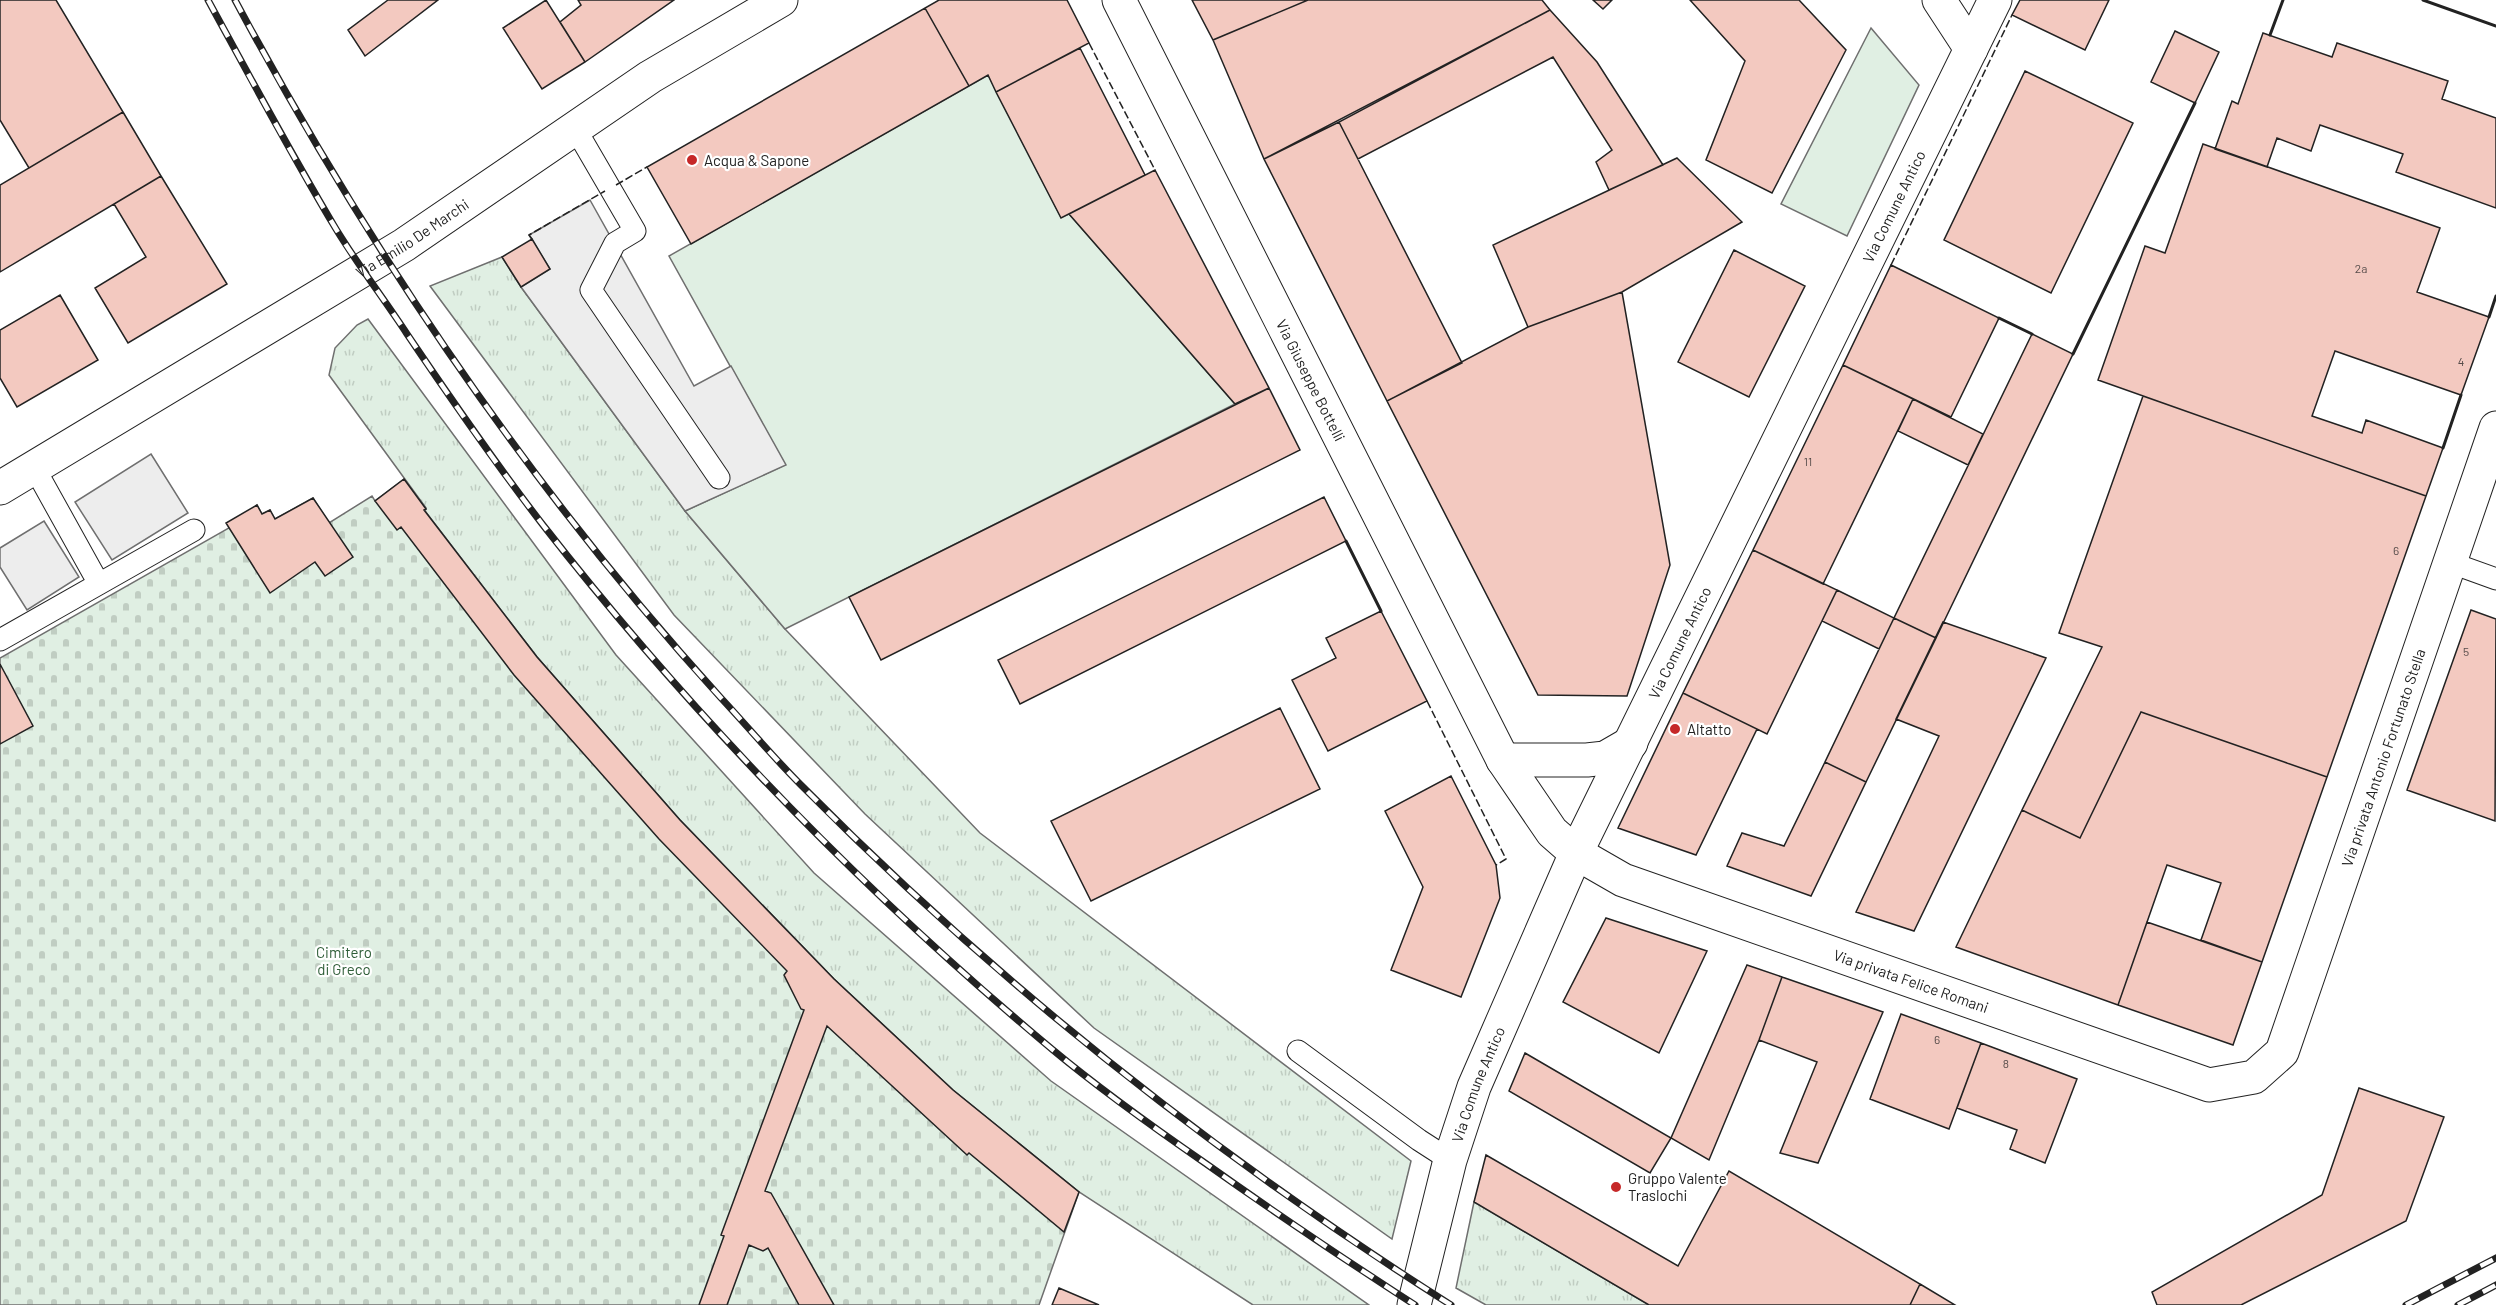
<svg xmlns="http://www.w3.org/2000/svg" width="2496" height="1305" font-family="Barlow,sans-serif">
	<style>
		.grass { fill: url(#grass-tufts); stroke: #6f6f6f; stroke-width: 1.5 }
		.cemetery { fill: url(#cemetery-stones); stroke: #6f6f6f; stroke-width: 1.5 }
		.green { fill: #e0efe3; stroke: #6f6f6f; stroke-width: 1.5 }
		.parking { fill: #ededed; stroke: #6f6f6f; stroke-width: 1.5 }
		.building { fill: #f3c9c0; stroke: #222; stroke-width: 1.5 }
		.lines { fill: none; stroke-linecap: round; stroke-linejoin: round }
		.lane-casing { stroke: #222; stroke-width: 23 }
		.street-casing { stroke: #222; stroke-width: 35 }
		.secondary-casing { stroke: #222; stroke-width: 35 }
		.lane { stroke: #fff; stroke-width: 21 }
		.street { stroke: #fff; stroke-width: 33 }
		.secondary { stroke: #fff; stroke-width: 33 }
		.rail-casing { stroke: #222; stroke-width: 7 }
		.rail { stroke: #fff; stroke-width: 4.5; stroke-dasharray: 14; stroke-linecap: butt }
		.fence { stroke: #222; stroke-width: 1.5; stroke-dasharray: 8 3; stroke-linecap: butt }
		.wall { stroke: #222; stroke-width: 3 }
		.poi-dot { fill: #c62828; stroke: #fff; stroke-width: 2 }
		.labels { text-anchor: middle; dominant-baseline: central; stroke-width: 4.5; stroke-linejoin: round; paint-order: stroke }
		.number-label { font-size: 12px; fill: #564c4a }
		.poi-label { font-size: 15px; fill: #222; stroke: #fff; text-anchor: start }
		.street-label { font-size: 15px; fill: #222; stroke: #fff }
		.park-label { font-size: 15px; fill: #2f5e38; stroke: #fff }
	</style>
	<defs>
		<pattern id="grass-tufts" width="24" height="20" patternUnits="userSpaceOnUse" patternTransform="scale(1.5)"><rect width="24" height="20" fill="#e0efe3"/><path d="M3 7l-1-3M5 7V3M7 7l1-3M15 17l-1-3M17 17v-4M19 17l1-3" fill="none" stroke="#c0cdc2"/></pattern>
		<pattern id="cemetery-stones" width="16" height="16" patternUnits="userSpaceOnUse" patternTransform="scale(1.5)"><rect width="16" height="16" fill="#e0efe3"/><path d="M2 7V4a2 2 0 0 1 4 0v3zM10 15v-3a2 2 0 0 1 4 0v3z" fill="#c0cdc2"/></pattern>
	</defs>
	<rect width="100%" height="100%" fill="#fff"/>
	<path class="grass" d="M 502,257 L 521,287 L 685,511 L 785,629 L 980,833 L 1411,1161 L 1392,1239 L 1094,1028 L 865,814 L 674,615 L 430,286 Z
		M 368,319 L 616,655 L 814,873 L 1051,1081 L 1369,1305 L 1253,1305 L 1079,1192 L 953,1090 L 834,979 L 680,820 L 537,657 L 424,510 L 426,508 L 329,375 L 335,348 L 357,325 Z
		M 1474,1202 L 1649,1305 L 1486,1305 L 1456,1288 Z"/>
	<path class="cemetery" d="M 404,479 L 426,509 L 425,511 L 537,657 L 680,820 L 834,979 L 953,1090 L 1079,1192 L 1039,1305 L 0,1305 L 0,658 L 229,528 L 257,505 L 262,514 L 270,510 L 275,519 L 313,498 L 329,523 L 372,496 L 375,501 Z"/>
	<path class="green" d="M 1871,28 L 1919,85 L 1847,236 L 1781,204 Z
		M 988,75 L 1061,217 L 1069,214 L 1235,404 L 785,629 L 685,511 L 785,465 L 669,256 Z"/>
	<path class="parking" d="M 590,200 L 694,386 L 731,366 L 786,465 L 685,511 L 521,287 L 550,269 L 529,235 Z
		M 151,454 L 188,513 L 112,560 L 75,502 Z
		M 44,521 L 79,577 L 27,610 L 0,567 L 0,548 Z"/>
	<path class="building" d="M 0,0 L 56,0 L 123,112 L 29,168 L 0,120 Z
		M 388,0 L 438,0 L 365,56 L 348,30 Z
		M 546,0 L 585,62 L 542,89 L 503,28 Z
		M 578,0 L 674,0 L 585,62 L 560,22 L 581,5 Z
		M 939,0 L 1067,0 L 1089,43 L 996,92 L 988,75 L 969,86 L 925,8 Z
		M 1192,0 L 1308,0 L 1213,40 Z
		M 1308,0 L 1542,0 L 1550,10 L 1264,159 L 1213,40 Z
		M 1593,0 L 1612,0 L 1603,9 Z
		M 1690,0 L 1799,0 L 1846,50 L 1772,193 L 1706,160 L 1745,61 Z
		M 2020,0 L 2109,0 L 2085,50 L 2012,15 Z
		M 925,8 L 969,86 L 691,244 L 647,167 Z
		M 1550,10 L 1597,62 L 1663,165 L 1609,190 L 1596,162 L 1612,150 L 1553,57 L 1358,159 L 1339,122 Z
		M 2175,31 L 2219,52 L 2195,103 L 2151,82 Z
		M 2263,33 L 2332,57 L 2337,43 L 2448,81 L 2442,99 L 2496,118 L 2496,208 L 2396,172 L 2403,154 L 2320,125 L 2311,151 L 2277,138 L 2267,167 L 2215,149 L 2232,101 L 2238,104 Z
		M 1080,48 L 1145,175 L 1061,218 L 996,92 Z
		M 2025,71 L 2133,123 L 2051,293 L 1944,240 Z
		M 123,112 L 161,176 L 0,272 L 0,185 Z
		M 1339,122 L 1462,363 L 1387,401 L 1264,159 Z
		M 2203,144 L 2440,228 L 2417,292 L 2489,317 L 2461,395 L 2335,351 L 2312,416 L 2362,433 L 2366,420 L 2443,448 L 2426,496 L 2098,380 L 2145,246 L 2165,253 Z
		M 1677,158 L 1742,222 L 1622,292 L 1528,327 L 1493,245 Z
		M 1155,170 L 1269,388 L 1235,404 L 1069,214 Z
		M 161,176 L 227,284 L 128,343 L 95,288 L 146,257 L 114,204 Z
		M 532,239 L 550,269 L 521,287 L 502,257 Z
		M 1734,250 L 1805,286 L 1749,397 L 1678,362 Z
		M 1891,265 L 1999,318 L 1951,417 L 1843,365 Z
		M 1622,292 L 1670,565 L 1627,696 L 1538,695 L 1387,401 L 1528,327 Z
		M 60,295 L 98,360 L 17,407 L 0,378 L 0,330 Z
		M 2032,334 L 2073,354 L 1936,638 L 1894,618 Z
		M 1843,365 L 1913,399 L 1823,584 L 1753,550 Z
		M 1269,388 L 1300,450 L 881,660 L 849,597 Z
		M 2143,396 L 2426,496 L 2327,777 L 2141,712 L 2080,838 L 2022,810 L 2102,647 L 2059,633 Z
		M 1913,399 L 1983,434 L 1968,465 L 1898,431 Z
		M 404,479 L 426,509 L 424,510 L 537,657 L 680,820 L 834,979 L 953,1090 L 1079,1192 L 1064,1232 L 969,1153 L 967,1155 L 827,1026 L 765,1191 L 771,1193 L 834,1305 L 799,1305 L 768,1248 L 763,1251 L 749,1245 L 727,1305 L 699,1305 L 724,1236 L 721,1235 L 804,1010 L 801,1009 L 784,975 L 787,971 L 659,839 L 514,675 L 401,527 L 397,530 L 375,501 Z
		M 1324,497 L 1346,541 L 1020,704 L 998,660 Z
		M 313,498 L 353,557 L 325,576 L 315,562 L 270,593 L 226,523 L 257,505 L 262,514 L 270,510 L 275,519 Z
		M 1753,550 L 1837,590 L 1767,734 L 1683,693 Z
		M 1837,590 L 1894,618 L 1879,649 L 1822,621 Z
		M 2471,610 L 2496,619 L 2495,821 L 2407,790 Z
		M 1381,611 L 1427,701 L 1328,751 L 1292,680 L 1336,658 L 1326,638 Z
		M 1894,618 L 1936,638 L 1866,782 L 1825,762 Z
		M 1943,622 L 2046,658 L 1914,931 L 1856,912 L 1939,736 L 1896,719 Z
		M 0,664 L 33,726 L 0,744 Z
		M 1683,693 L 1757,729 L 1696,855 L 1618,828 Z
		M 1280,708 L 1320,789 L 1091,901 L 1051,821 Z
		M 2141,712 L 2327,777 L 2262,962 L 2201,940 L 2221,883 L 2167,865 L 2118,1005 L 1956,947 L 2022,810 L 2080,838 Z
		M 1825,762 L 1866,782 L 1811,896 L 1727,866 L 1742,833 L 1784,846 Z
		M 1451,776 L 1496,865 L 1500,898 L 1461,997 L 1391,970 L 1423,887 L 1385,811 Z
		M 1606,918 L 1707,951 L 1659,1053 L 1563,1002 Z
		M 2147,922 L 2262,962 L 2233,1045 L 2118,1005 Z
		M 1747,965 L 1782,977 L 1759,1040 L 1709,1160 L 1671,1138 Z
		M 1782,977 L 1883,1012 L 1818,1163 L 1780,1153 L 1817,1062 L 1759,1040 Z
		M 1901,1014 L 1981,1043 L 1949,1129 L 1870,1099 Z
		M 1981,1043 L 2077,1079 L 2045,1163 L 2010,1149 L 2017,1130 L 1957,1108 Z
		M 1525,1053 L 1671,1138 L 1650,1173 L 1509,1091 Z
		M 2359,1088 L 2444,1117 L 2406,1221 L 2241,1305 L 2157,1305 L 2152,1292 L 2322,1195 Z
		M 1486,1155 L 1678,1266 L 1729,1171 L 1920,1284 L 1910,1305 L 1649,1305 L 1474,1202 Z
		M 1920,1284 L 1955,1305 L 1910,1305 Z
		M 1059,1288 L 1099,1305 L 1052,1305 Z"/>
	<g class="lines">
		<g class="lane-casing">
			<path id="lane" d="M 575,128 L 635,231 L 615,243 L 591,290 L 719,478
				M 34,467 L 99,584
				M 2449,562 L 2496,579
				M 0,640 L 194,530
				M 1298,1051 L 1419,1140 L 1450,1160"/>
		</g>
		<g class="street-casing">
			<g id="street">
				<path id="s1" d="M 1119,0 L 1503,760 L 1552,832 L 1576,853 L 1623,880 L 2209,1085 L 2254,1077 L 2282,1052 L 2496,428"/>
				<path d="M 1939,0 L 1971,49"/>
				<path d="M 1503,760 L 1587,760 L 1605,758 L 1631,743"/>
				<path id="s2" d="M 1414,1305 L 1450,1160 L 1474,1087 L 1576,853 L 1995,0"/>
			</g>
		</g>
		<g class="secondary-casing">
			<g id="secondary">
				<path id="s3" d="M 0,488 L 404,245 L 650,77 L 781,0"/>
			</g>
		</g>
		<use href="#lane" class="lane"/>
		<use href="#street" class="street"/>
		<use href="#secondary" class="secondary"/>
		<g class="rail-casing">
			<path id="rail" d="M 208,0 C 250,77 291,154 336,229 C 358,265 384,299 407,334 C 451,399 495,463 543,525 C 693,717 866,894 1053,1050 C 1101,1090 1153,1127 1205,1163 C 1274,1212 1344,1259 1415,1305
				M 235,0 C 369,250 530,488 721,698 C 748,727 773,757 801,785 C 997,983 1216,1156 1451,1305
				M 2406,1305 L 2496,1258
				M 2458,1305 L 2496,1285"/>
		</g>
		<use href="#rail" class="rail"/>
		<path class="fence" d="M 1089,43 L 1155,170
			M 616,185 L 647,167
			M 532,239 L 529,235 L 605,191
			M 1891,265 L 2012,15
			M 1427,701 L 1506,859 L 1496,865"/>
		<path class="wall" d="M 2423,0 L 2496,26
			M 2270,35 L 2283,0
			M 2489,317 L 2496,296
			M 1999,318 L 2032,334
			M 2073,354 L 2195,103
			M 2443,448 L 2461,395
			M 1346,541 L 1381,611"/>
	</g>
	<g class="poi-dot">
		<circle cx="692" cy="160" r="6"/>
		<circle cx="1675" cy="729" r="6"/>
		<circle cx="1616" cy="1187" r="6"/>
	</g>
	<g class="labels">
		<g class="number-label">
			<text x="2361" y="268">2a</text>
			<text x="2461" y="361">4</text>
			<text x="1808" y="461">11</text>
			<text x="2396" y="550">6</text>
			<text x="2466" y="651">5</text>
			<text x="1937" y="1039">6</text>
			<text x="2006" y="1063">8</text>
		</g>
		<g class="poi-label">
			<text x="704" y="160">Acqua &amp; Sapone</text>
			<text x="1687" y="729">Altatto</text>
			<text x="1628" y="1178">Gruppo Valente<tspan x="1628" dy="17">Traslochi</tspan></text>
		</g>
		<g class="street-label">
			<text stroke="none"><textPath href="#s2" startOffset="1202">Via Comune Antico</textPath></text>
			<text stroke="none"><textPath href="#s3" startOffset="482">Via Emilio De Marchi</textPath></text>
			<text stroke="none"><textPath href="#s1" startOffset="426">Via Giuseppe Bottelli</textPath></text>
			<text stroke="none"><textPath href="#s2" startOffset="716">Via Comune Antico</textPath></text>
			<text stroke="none"><textPath href="#s1" startOffset="2040">Via privata Antonio Fortunato Stella</textPath></text>
			<text stroke="none"><textPath href="#s1" startOffset="1330">Via privata Felice Romani</textPath></text>
			<text stroke="none"><textPath href="#s2" startOffset="230">Via Comune Antico</textPath></text>
		</g>
		<g class="park-label">
			<text x="344" y="952">Cimitero<tspan x="344" dy="17">di Greco</tspan></text>
		</g>
	</g>
</svg>
